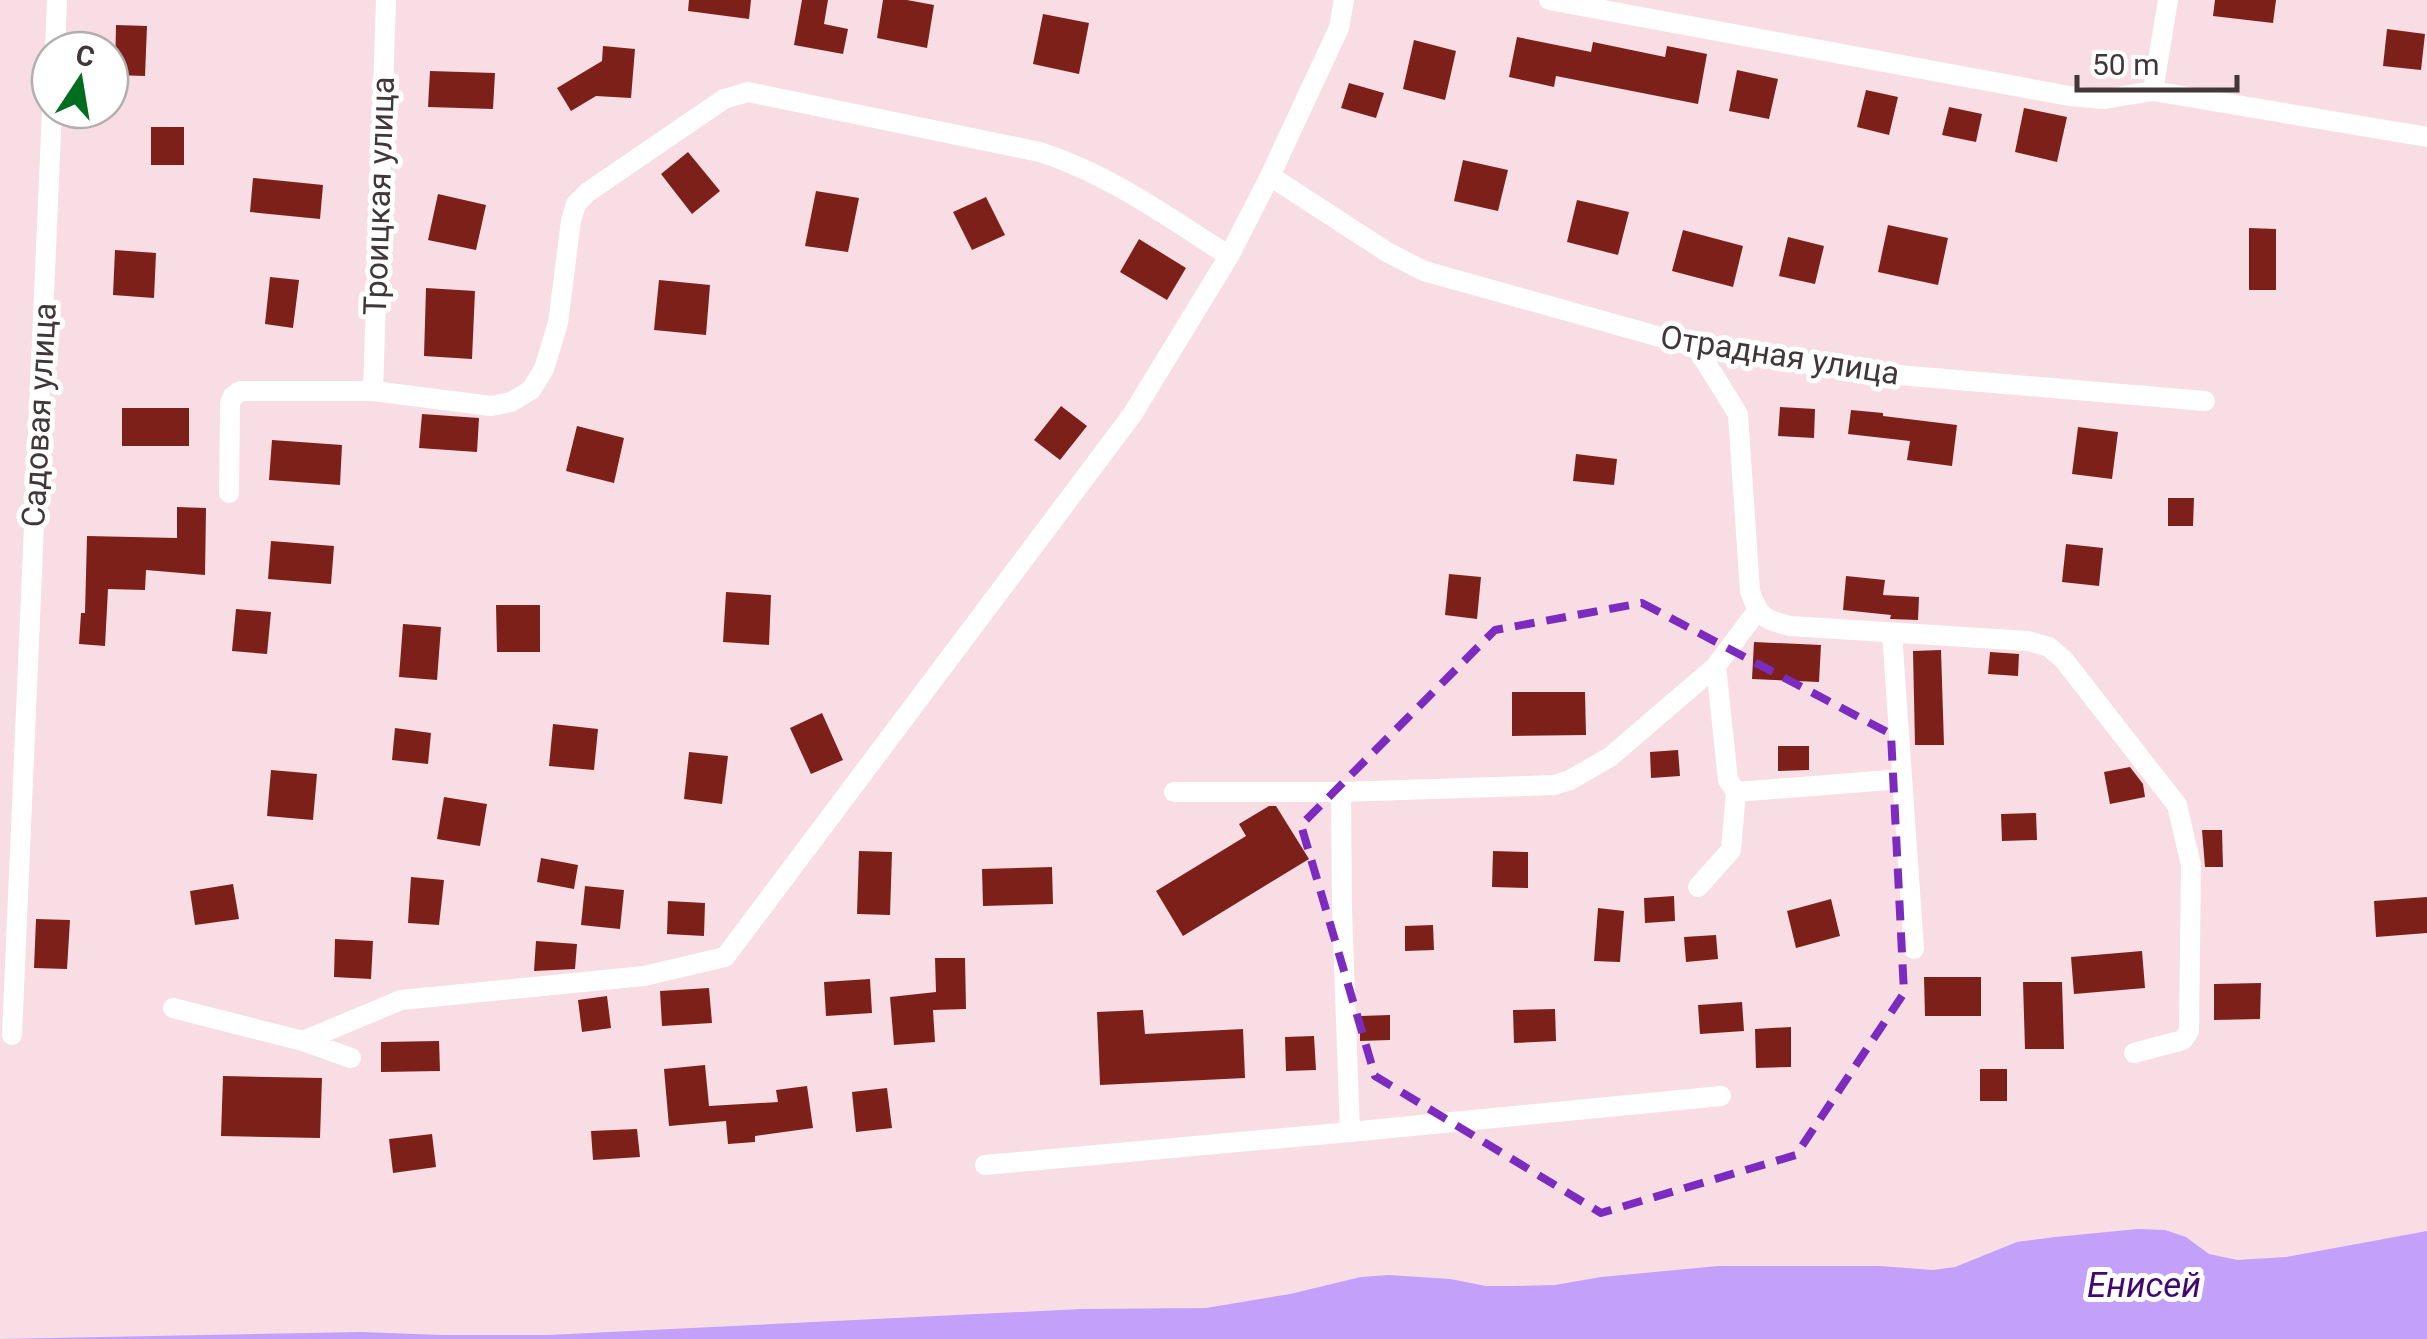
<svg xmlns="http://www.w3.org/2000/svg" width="2427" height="1339" font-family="Roboto,sans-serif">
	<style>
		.water { fill: #c3a1fa }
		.building { fill: #7d2019 }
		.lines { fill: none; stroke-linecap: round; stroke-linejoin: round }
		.street { stroke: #fff; stroke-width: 20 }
		.marked { fill: none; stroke: #7b2cbf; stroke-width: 8; stroke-dasharray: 20 12; stroke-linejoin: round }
		.labels { text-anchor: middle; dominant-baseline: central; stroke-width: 10; stroke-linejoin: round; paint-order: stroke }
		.street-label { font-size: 32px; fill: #413739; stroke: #fff }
		.water-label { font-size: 35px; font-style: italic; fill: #420773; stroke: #fff }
	</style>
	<rect width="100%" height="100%" fill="#f8dde4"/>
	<path class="water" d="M 2138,1229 L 2165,1230 L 2186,1237 L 2209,1254 L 2237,1260 L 2286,1257 L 2427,1231 L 2427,1339 L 0,1339 L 361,1332 L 442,1335 L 548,1335 L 1081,1309 L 1206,1308 L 1290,1294 L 1361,1277 L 1389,1275 L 1450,1279 L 1486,1286 L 1512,1286 L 1555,1285 L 1601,1277 L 1718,1266 L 1880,1266 L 1933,1270 L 1955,1267 L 2017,1242 L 2055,1237 Z"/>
	<path class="building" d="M 689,0 L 751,0 L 749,19 L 688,11 Z
		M 802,0 L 828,0 L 824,24 L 848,29 L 843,54 L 794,45 Z
		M 883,0 L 907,0 L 934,5 L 927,48 L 877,38 Z
		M 2215,0 L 2276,0 L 2273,23 L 2213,16 Z
		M 1043,14 L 1089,23 L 1079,74 L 1033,64 Z
		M 116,25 L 147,26 L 145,76 L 115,75 Z
		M 2387,29 L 2425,34 L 2421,70 L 2383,66 Z
		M 1517,37 L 1591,52 L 1593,42 L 1665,57 L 1667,46 L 1707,54 L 1698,104 L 1556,76 L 1554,87 L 1509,77 Z
		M 1414,40 L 1456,51 L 1445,100 L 1403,89 Z
		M 603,46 L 635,49 L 631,98 L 596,96 L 571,111 L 557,88 L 602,61 Z
		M 1737,70 L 1778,79 L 1769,119 L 1729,111 Z
		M 430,71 L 495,73 L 493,109 L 428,107 Z
		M 1349,83 L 1384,93 L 1376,118 L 1341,108 Z
		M 1866,90 L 1898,97 L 1889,135 L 1857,127 Z
		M 1949,107 L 1982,114 L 1976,142 L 1942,135 Z
		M 2024,108 L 2067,117 L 2057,162 L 2015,152 Z
		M 151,127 L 184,127 L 184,165 L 151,165 Z
		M 688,152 L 720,191 L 692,214 L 661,174 Z
		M 1463,160 L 1508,170 L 1498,211 L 1454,201 Z
		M 253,178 L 323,185 L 320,219 L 250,212 Z
		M 816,191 L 859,198 L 848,252 L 805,246 Z
		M 438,194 L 486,205 L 476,250 L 428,240 Z
		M 986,197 L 1005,235 L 972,250 L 953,212 Z
		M 1577,200 L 1629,212 L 1618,255 L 1567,242 Z
		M 1888,225 L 1948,238 L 1938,285 L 1878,272 Z
		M 2249,228 L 2276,229 L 2276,290 L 2249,290 Z
		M 1683,230 L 1743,246 L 1733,287 L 1672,271 Z
		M 1788,237 L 1824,246 L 1815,284 L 1779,276 Z
		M 1139,239 L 1186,268 L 1167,300 L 1120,272 Z
		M 115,250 L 156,253 L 154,298 L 113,295 Z
		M 270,277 L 299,280 L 293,328 L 265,324 Z
		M 659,280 L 710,285 L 706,335 L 654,330 Z
		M 426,288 L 475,291 L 472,359 L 424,356 Z
		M 1061,406 L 1087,426 L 1060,460 L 1034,440 Z
		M 1780,407 L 1815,409 L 1814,438 L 1778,436 Z
		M 122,408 L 189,408 L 189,446 L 122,446 Z
		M 1851,410 L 1883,413 L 1883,416 L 1957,425 L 1952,466 L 1907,460 L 1910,441 L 1848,434 Z
		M 422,414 L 479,418 L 477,452 L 419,448 Z
		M 577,426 L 624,438 L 614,483 L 566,471 Z
		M 2078,427 L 2118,432 L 2112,479 L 2072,474 Z
		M 272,440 L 342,445 L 340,485 L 269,480 Z
		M 1576,454 L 1617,459 L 1614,485 L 1573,481 Z
		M 2168,498 L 2194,498 L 2193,526 L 2168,526 Z
		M 177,507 L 206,508 L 205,575 L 146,570 L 145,590 L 108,589 L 105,646 L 79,644 L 81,613 L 85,613 L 87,536 L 177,538 Z
		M 271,541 L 334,546 L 331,584 L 268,579 Z
		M 2066,544 L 2103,548 L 2099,586 L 2062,582 Z
		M 1449,574 L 1481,577 L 1477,619 L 1445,615 Z
		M 1846,576 L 1885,580 L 1883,595 L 1919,597 L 1918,620 L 1890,619 L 1891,615 L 1843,610 Z
		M 726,592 L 771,595 L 769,645 L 723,642 Z
		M 496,605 L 540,605 L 540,652 L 497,652 Z
		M 236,609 L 271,612 L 267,654 L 232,651 Z
		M 403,624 L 441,627 L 437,680 L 399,677 Z
		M 1754,642 L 1821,645 L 1819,682 L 1752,679 Z
		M 1941,650 L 1944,745 L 1915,745 L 1913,651 Z
		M 1990,652 L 2019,654 L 2018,676 L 1988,674 Z
		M 1512,692 L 1585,692 L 1586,735 L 1512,736 Z
		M 822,713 L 843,760 L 811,774 L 790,728 Z
		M 553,724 L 598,729 L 594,770 L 549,766 Z
		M 395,728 L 431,733 L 428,764 L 392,760 Z
		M 1778,746 L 1809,746 L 1809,770 L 1778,771 Z
		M 1678,750 L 1680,776 L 1651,778 L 1650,752 Z
		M 689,752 L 728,756 L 722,804 L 684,799 Z
		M 2130,767 L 2143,784 L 2145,797 L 2110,804 L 2104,772 Z
		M 271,770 L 317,774 L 313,820 L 267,816 Z
		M 444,797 L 487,804 L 480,846 L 437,839 Z
		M 1269,806 L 1276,806 L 1309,859 L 1183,936 L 1156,891 L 1246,836 L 1239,824 Z
		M 2036,813 L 2037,840 L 2002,841 L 2001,814 Z
		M 2202,830 L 2222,830 L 2223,867 L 2205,867 Z
		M 859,851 L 892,852 L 890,915 L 857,914 Z
		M 1493,851 L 1528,852 L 1528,888 L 1492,887 Z
		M 541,858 L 578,865 L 574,889 L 537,882 Z
		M 1052,867 L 1053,904 L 983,906 L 982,869 Z
		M 411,877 L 444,880 L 439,925 L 408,923 Z
		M 233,884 L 239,919 L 195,925 L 190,891 Z
		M 585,886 L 624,890 L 620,929 L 581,925 Z
		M 1674,896 L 1675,921 L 1645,923 L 1644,898 Z
		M 2427,897 L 2427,933 L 2376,937 L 2374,901 Z
		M 1831,899 L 1840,936 L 1796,948 L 1787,911 Z
		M 668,901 L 705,903 L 704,936 L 667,934 Z
		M 1598,908 L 1624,911 L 1620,962 L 1594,961 Z
		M 36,919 L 70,920 L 67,969 L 34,968 Z
		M 1433,925 L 1434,950 L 1405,951 L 1405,926 Z
		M 1716,935 L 1718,959 L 1686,962 L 1684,937 Z
		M 335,939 L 373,941 L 371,979 L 334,977 Z
		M 536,941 L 577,944 L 575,969 L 534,971 Z
		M 2142,951 L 2145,988 L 2074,994 L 2071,957 Z
		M 935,958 L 965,958 L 966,1009 L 933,1010 L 935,1042 L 894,1045 L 890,997 L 936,992 Z
		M 1924,977 L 1981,977 L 1981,1016 L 1925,1016 Z
		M 870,979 L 872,1013 L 826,1016 L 824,982 Z
		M 2023,982 L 2062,982 L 2064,1049 L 2025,1049 Z
		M 2261,983 L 2260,1019 L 2214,1020 L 2214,984 Z
		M 709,988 L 712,1023 L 662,1026 L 660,991 Z
		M 607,996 L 611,1028 L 582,1032 L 578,1000 Z
		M 1742,1002 L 1744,1031 L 1700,1034 L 1698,1005 Z
		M 1555,1009 L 1556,1041 L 1514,1043 L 1513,1010 Z
		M 1143,1010 L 1145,1034 L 1243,1029 L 1245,1078 L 1100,1085 L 1097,1012 Z
		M 1390,1015 L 1390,1040 L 1360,1041 L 1360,1016 Z
		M 1791,1027 L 1791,1067 L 1756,1068 L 1755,1029 Z
		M 1314,1036 L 1316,1070 L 1286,1071 L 1285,1037 Z
		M 439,1041 L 440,1071 L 381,1072 L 381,1042 Z
		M 705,1065 L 709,1106 L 778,1102 L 776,1090 L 807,1086 L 813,1128 L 755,1136 L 755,1142 L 728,1144 L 726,1121 L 669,1126 L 664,1069 Z
		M 1980,1069 L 2007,1069 L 2007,1101 L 1980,1101 Z
		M 223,1076 L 322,1078 L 320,1138 L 221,1136 Z
		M 887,1088 L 892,1128 L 856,1132 L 852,1092 Z
		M 637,1129 L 640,1157 L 593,1160 L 591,1131 Z
		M 432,1134 L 436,1167 L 393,1173 L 389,1139 Z"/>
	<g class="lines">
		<path class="street" d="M 1549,0 L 2069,96 L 2104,99 L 2153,91 L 2168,0
			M 55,50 L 57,0
			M 2153,91 L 2427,137
			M 1270,176 L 1387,252 L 1424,271 L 1696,347 L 1863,372 L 2205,401
			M 1696,347 L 1738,414 L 1750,591 C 1758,616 1764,620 1790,626 L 2028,641 L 2049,647 L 2064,660 L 2177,805 L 2191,865 L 2189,1031 L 2183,1040 L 2134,1053
			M 373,391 L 386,0
			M 229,493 L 230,404 L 233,396 L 240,391 L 373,391 L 491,406 L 511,402 L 531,390 L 544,369 L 558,323 L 571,221 L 576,204 L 588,192 L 724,99 L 748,92 L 1040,152 C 1109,174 1168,217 1229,256 L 1270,176 L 1339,28 L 1344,0
			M 1892,633 L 1914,949
			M 1174,792 L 1341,792
			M 1736,792 L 1902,779
			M 1698,887 L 1731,850 L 1736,792 L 1728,780 L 1716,666
			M 173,1008 L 303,1041 L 351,1058
			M 12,1035 L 52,110
			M 303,1041 L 401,1000 L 644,976 L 725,957 L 1132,415 L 1229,256
			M 1721,1096 L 1350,1132 L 1342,910 L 1341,792 L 1554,785 L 1570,780 L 1610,757 L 1716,666 L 1757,611
			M 985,1165 L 1350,1132"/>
	</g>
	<path class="marked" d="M 1642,603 L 1891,734 L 1904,993 L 1796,1155 L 1601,1213 L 1375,1076 L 1301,825 L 1495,630 Z"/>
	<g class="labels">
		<g class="street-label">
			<text transform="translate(379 196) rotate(-88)">Троицкая улица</text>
			<text transform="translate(1780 355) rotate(9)">Отрадная улица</text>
			<text transform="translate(39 415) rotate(-87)">Садовая улица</text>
		</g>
		<g class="water-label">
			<text x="2144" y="1285">Енисей</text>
		</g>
	</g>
	<g transform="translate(80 80) rotate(12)"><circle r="48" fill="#ffffff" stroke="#b3afb0" stroke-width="2.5"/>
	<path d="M0-8L18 38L0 25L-18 38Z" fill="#006e1e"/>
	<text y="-15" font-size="28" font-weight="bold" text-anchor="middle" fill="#413739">С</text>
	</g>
	<path d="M2077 75v15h160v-15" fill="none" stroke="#413739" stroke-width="5"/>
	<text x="2092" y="75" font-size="30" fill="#413739" stroke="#ffffff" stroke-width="8" paint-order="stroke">50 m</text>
</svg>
